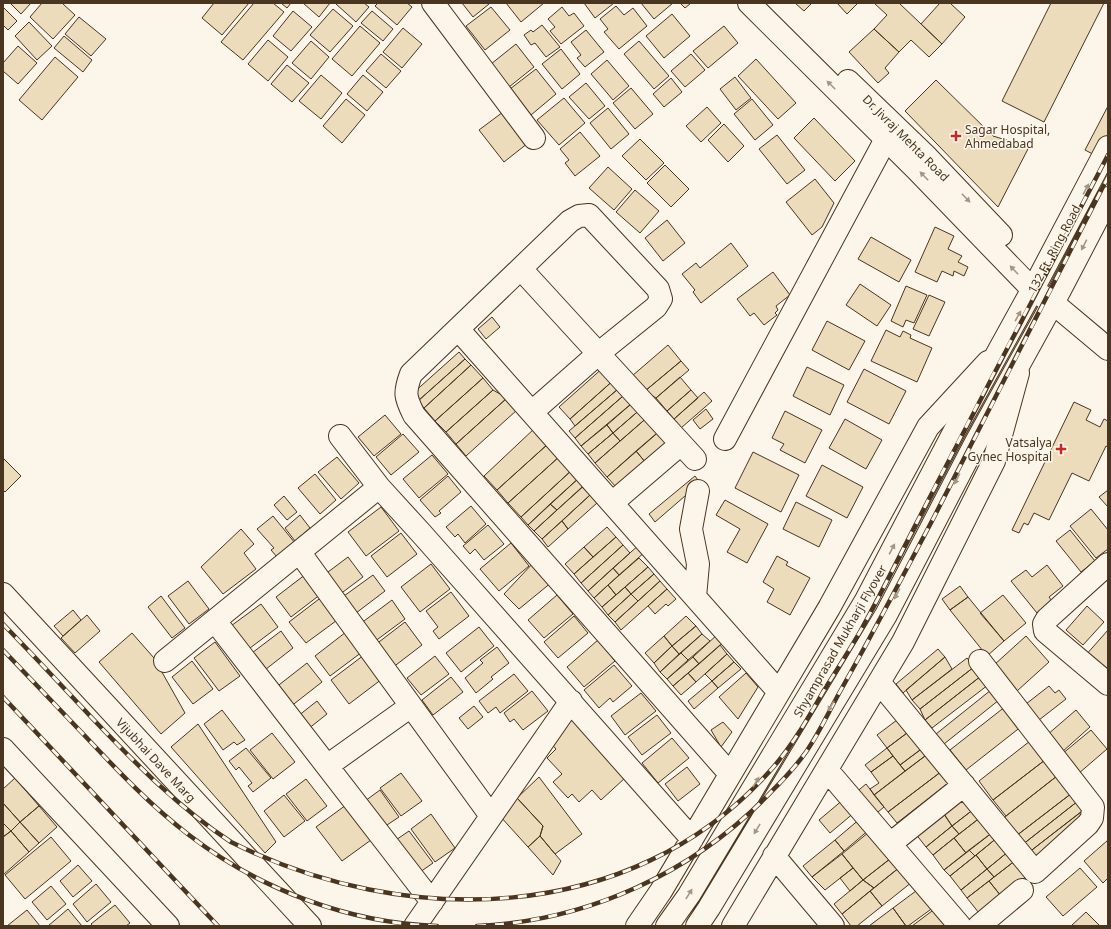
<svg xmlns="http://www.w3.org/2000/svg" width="1111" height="929" font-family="'Noto Sans',sans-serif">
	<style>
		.building { fill: #ecdcbc; stroke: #4a3520 }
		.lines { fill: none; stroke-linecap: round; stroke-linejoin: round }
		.minor-casing { stroke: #4a3520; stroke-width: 24 }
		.major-casing { stroke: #4a3520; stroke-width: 24 }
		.minor { stroke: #fbf6e9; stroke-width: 22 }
		.major { stroke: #fbf6e9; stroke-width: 22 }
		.rail-casing { stroke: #4a3520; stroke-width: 4.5 }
		.rail { stroke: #fbf6e9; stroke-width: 3; stroke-dasharray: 9; stroke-linecap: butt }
		.oneway { fill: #a29684 }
		.poi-dot { fill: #c62828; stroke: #fbf6e9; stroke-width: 1.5 }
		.labels { text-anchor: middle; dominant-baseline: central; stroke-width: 3; stroke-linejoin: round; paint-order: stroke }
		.poi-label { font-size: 12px; fill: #4a3520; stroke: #fbf6e9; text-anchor: start }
		.street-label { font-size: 12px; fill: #4a3520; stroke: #fbf6e9 }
	</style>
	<rect width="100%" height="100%" fill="#fbf6e9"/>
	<path class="building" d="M 10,3 L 31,3 L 21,14 Z
		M 42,3 L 62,3 L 75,15 L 53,39 L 30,17 Z
		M 214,3 L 249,3 L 222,35 L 202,18 Z
		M 254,3 L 273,3 L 284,12 L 243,60 L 221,42 Z
		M 281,3 L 291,3 L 287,8 Z
		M 303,3 L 330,3 L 319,17 Z
		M 337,3 L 364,3 L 369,7 L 356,22 L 336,4 Z
		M 378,3 L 407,3 L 412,7 L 397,25 L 375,6 Z
		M 462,3 L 488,3 L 489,4 L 473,17 Z
		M 506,3 L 544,3 L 521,22 Z
		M 584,3 L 614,3 L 595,18 Z
		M 641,3 L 673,3 L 654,19 Z
		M 680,3 L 691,3 L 685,8 Z
		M 795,3 L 812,3 L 804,11 Z
		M 837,3 L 858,3 L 847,14 Z
		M 874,3 L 899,3 L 942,44 L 929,57 L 911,40 L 899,52 L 874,29 L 887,15 Z
		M 940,3 L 950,3 L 965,17 L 942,44 L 921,24 Z
		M 1051,3 L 1104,3 L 1044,122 L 1002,101 Z
		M 616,6 L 624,15 L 633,8 L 647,26 L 619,49 L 604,32 L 608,29 L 600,19 Z
		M 3,7 L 17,21 L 8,30 L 3,25 Z
		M 491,7 L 510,30 L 485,50 L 466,26 Z
		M 562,7 L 569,16 L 574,13 L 584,26 L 561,44 L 550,31 L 555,27 L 548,19 Z
		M 333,9 L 353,26 L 330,52 L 310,35 Z
		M 293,11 L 312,27 L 291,51 L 273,36 Z
		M 372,11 L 393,29 L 383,41 L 361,23 Z
		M 672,14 L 690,36 L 664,58 L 646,36 Z
		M 79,17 L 106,39 L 91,56 L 65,34 Z
		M 29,22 L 52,46 L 37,60 L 15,36 Z
		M 542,25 L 560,47 L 546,57 L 535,43 L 531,45 L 524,35 L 531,30 L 533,32 Z
		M 360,26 L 380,43 L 352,76 L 332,59 Z
		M 724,26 L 738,43 L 708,68 L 693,51 Z
		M 403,28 L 422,44 L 402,68 L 383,52 Z
		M 874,29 L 899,52 L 885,68 L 889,73 L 878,83 L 849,52 Z
		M 586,30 L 604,52 L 585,67 L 577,58 L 581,55 L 571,42 Z
		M 64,36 L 92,60 L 83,72 L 54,48 Z
		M 268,40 L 288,57 L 268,81 L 248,64 Z
		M 311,41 L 329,57 L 311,79 L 292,63 Z
		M 639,41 L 669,76 L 654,89 L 624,54 Z
		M 516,44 L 534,67 L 509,87 L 491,64 Z
		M 18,46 L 37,63 L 18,84 L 3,71 L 3,63 Z
		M 561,49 L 580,74 L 562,89 L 542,64 Z
		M 381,54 L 401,71 L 386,88 L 366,71 Z
		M 691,54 L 705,70 L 685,87 L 671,71 Z
		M 55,57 L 78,77 L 42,120 L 19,100 Z
		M 756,59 L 796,103 L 778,119 L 738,76 Z
		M 607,60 L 629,86 L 613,100 L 591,74 Z
		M 287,65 L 309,83 L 292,102 L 271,84 Z
		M 536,69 L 556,94 L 531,115 L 510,89 Z
		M 321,75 L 342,93 L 321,119 L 299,101 Z
		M 363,75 L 383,92 L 367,111 L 347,94 Z
		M 735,77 L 751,98 L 736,110 L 720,89 Z
		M 671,78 L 682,92 L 664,107 L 653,94 Z
		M 936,80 L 993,136 L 1029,147 L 998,207 L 905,111 Z
		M 586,83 L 605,106 L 589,119 L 569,97 Z
		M 631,88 L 653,114 L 635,129 L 613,103 Z
		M 564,98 L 585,123 L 559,145 L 537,120 Z
		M 346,99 L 365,115 L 342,143 L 323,126 Z
		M 752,99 L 773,125 L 755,140 L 734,114 Z
		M 1108,106 L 1108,162 L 1085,150 Z
		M 707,107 L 721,123 L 701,142 L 686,126 Z
		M 608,108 L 629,134 L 611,149 L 590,123 Z
		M 503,112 L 528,143 L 504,162 L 479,130 Z
		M 814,118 L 855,161 L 835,181 L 794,138 Z
		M 724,124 L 744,146 L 728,162 L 708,140 Z
		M 580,132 L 600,156 L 575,176 L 565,163 L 569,160 L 560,149 Z
		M 777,135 L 805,170 L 787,184 L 759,149 Z
		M 640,139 L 664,163 L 646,180 L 622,156 Z
		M 665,165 L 689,189 L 671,207 L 647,183 Z
		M 608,167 L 632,189 L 614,210 L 589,188 Z
		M 815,179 L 834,203 L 822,227 L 812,235 L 786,202 Z
		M 635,190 L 659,211 L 640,233 L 616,212 Z
		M 667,220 L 685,243 L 663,261 L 645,238 Z
		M 935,227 L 954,236 L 948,249 L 962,256 L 958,262 L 968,267 L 964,276 L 954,271 L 953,276 L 942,271 L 937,282 L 915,272 Z
		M 871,237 L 911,260 L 899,282 L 858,259 Z
		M 731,243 L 748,266 L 701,303 L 693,292 L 695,290 L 682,274 L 696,263 L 700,268 Z
		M 773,272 L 790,295 L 776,306 L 778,310 L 775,313 L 777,315 L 764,325 L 754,313 L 750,316 L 737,299 Z
		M 860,284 L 891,305 L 877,326 L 846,305 Z
		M 906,286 L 927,295 L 914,323 L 906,320 L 903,327 L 891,321 Z
		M 929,295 L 945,302 L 929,336 L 913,329 Z
		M 492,317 L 500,327 L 486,339 L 478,329 Z
		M 827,321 L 865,341 L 849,370 L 812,350 Z
		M 886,330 L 900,337 L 903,331 L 911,335 L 910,338 L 932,348 L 917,382 L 871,361 Z
		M 668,345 L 681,361 L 645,391 L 632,376 Z
		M 459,352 L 465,359 L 418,401 L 412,394 Z
		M 465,359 L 471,365 L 424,408 L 418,401 Z
		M 681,361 L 689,370 L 656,398 L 645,391 Z
		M 471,365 L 483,378 L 435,421 L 424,408 Z
		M 605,366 L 616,378 L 570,419 L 559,407 Z
		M 807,367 L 844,385 L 830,415 L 793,396 Z
		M 864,369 L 906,391 L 889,424 L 847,402 Z
		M 680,377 L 691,390 L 667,411 L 656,398 Z
		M 483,378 L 493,390 L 446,432 L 435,421 Z
		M 616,378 L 625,383 L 575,426 L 570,419 Z
		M 625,383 L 631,389 L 575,438 L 569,431 Z
		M 631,389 L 638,398 L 581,446 L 575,438 Z
		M 493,390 L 507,398 L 456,444 L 446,432 Z
		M 691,390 L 698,398 L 674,419 L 667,411 Z
		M 704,392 L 712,401 L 681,428 L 674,419 Z
		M 507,398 L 517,410 L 466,456 L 456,444 Z
		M 638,398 L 643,407 L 613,433 L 607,425 Z
		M 1074,402 L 1091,410 L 1086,420 L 1100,427 L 1104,419 L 1108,421 L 1108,447 L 1106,446 L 1089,481 L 1072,473 L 1049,520 L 1034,513 L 1028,525 L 1024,523 L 1019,533 L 1012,530 Z
		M 643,407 L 650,415 L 620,441 L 613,433 Z
		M 706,409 L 713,419 L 700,429 L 693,420 Z
		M 785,411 L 822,430 L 805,463 L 780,450 L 784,444 L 772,438 Z
		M 385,415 L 401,434 L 374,456 L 358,437 Z
		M 650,415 L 662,429 L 607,477 L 595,463 Z
		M 845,419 L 882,440 L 866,469 L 829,448 Z
		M 607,425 L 613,433 L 588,454 L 581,446 Z
		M 535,428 L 549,443 L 497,490 L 484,476 Z
		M 613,433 L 620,441 L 595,463 L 588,454 Z
		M 657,433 L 667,445 L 646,463 L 636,451 Z
		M 403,434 L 419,452 L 391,475 L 376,457 Z
		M 549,443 L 560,456 L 508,503 L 497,490 Z
		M 636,451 L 646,463 L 617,488 L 607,477 Z
		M 753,452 L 799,475 L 781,512 L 735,488 Z
		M 432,455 L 448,474 L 419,498 L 403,479 Z
		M 560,456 L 573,469 L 521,517 L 508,503 Z
		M 337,457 L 359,483 L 341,499 L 318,472 Z
		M 3,458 L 21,476 L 5,492 L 3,490 Z
		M 822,465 L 863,487 L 847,518 L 806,496 Z
		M 573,469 L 580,477 L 528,525 L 521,517 Z
		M 315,474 L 336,500 L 320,514 L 298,488 Z
		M 448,476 L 461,492 L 439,511 L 441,513 L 435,517 L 420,500 Z
		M 695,476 L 700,483 L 655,522 L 649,514 Z
		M 580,477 L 586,484 L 557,510 L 550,504 Z
		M 582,487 L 590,495 L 542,539 L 534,531 Z
		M 1108,490 L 1108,507 L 1099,497 Z
		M 590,495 L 597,503 L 568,529 L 562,521 Z
		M 284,496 L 297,512 L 287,520 L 274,505 Z
		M 725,500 L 768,524 L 747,563 L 727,552 L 740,529 L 716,515 Z
		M 796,502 L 832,520 L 819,547 L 783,529 Z
		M 550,504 L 557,510 L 534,531 L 528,525 Z
		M 471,506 L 486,524 L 465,543 L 458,534 L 455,537 L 446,527 Z
		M 381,507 L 399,531 L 366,556 L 348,532 Z
		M 1091,509 L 1108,530 L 1108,549 L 1096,558 L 1070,526 Z
		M 300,515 L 310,528 L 295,541 L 285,528 Z
		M 273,516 L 295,543 L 277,557 L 271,550 L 274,548 L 257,529 Z
		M 562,521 L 568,529 L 548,547 L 542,539 Z
		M 488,525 L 504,544 L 484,560 L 475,549 L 470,554 L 463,546 Z
		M 607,527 L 616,537 L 593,557 L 584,547 Z
		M 241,529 L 254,544 L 244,553 L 256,569 L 223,594 L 201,567 Z
		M 1070,530 L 1095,561 L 1081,572 L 1056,541 Z
		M 401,533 L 417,554 L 387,577 L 371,556 Z
		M 616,537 L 623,545 L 581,583 L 574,574 Z
		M 511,543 L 529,566 L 499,591 L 480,569 Z
		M 640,544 L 646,551 L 619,575 L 613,568 Z
		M 623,545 L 630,553 L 588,591 L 581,583 Z
		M 584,547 L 593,557 L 574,574 L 565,564 Z
		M 777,556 L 788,562 L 786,565 L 810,578 L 790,615 L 767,602 L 774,589 L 763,582 Z
		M 348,557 L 363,577 L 339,595 L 324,575 Z
		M 639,558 L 648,567 L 616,595 L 608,585 Z
		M 534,562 L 552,582 L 519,609 L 504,594 Z
		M 431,564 L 450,589 L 420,612 L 401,587 Z
		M 1047,565 L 1063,586 L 1049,597 L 1052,601 L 1037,613 L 1011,581 L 1026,570 L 1032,577 Z
		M 648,567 L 654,574 L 631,594 L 625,587 Z
		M 613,568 L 619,575 L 594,598 L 588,591 Z
		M 306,574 L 321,594 L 291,617 L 276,597 Z
		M 654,574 L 660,581 L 638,601 L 631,594 Z
		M 373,575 L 385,591 L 356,613 L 344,596 Z
		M 188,581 L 209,609 L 189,624 L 168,596 Z
		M 660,581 L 667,589 L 621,630 L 615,622 Z
		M 608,585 L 616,595 L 602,607 L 594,598 Z
		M 960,586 L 968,597 L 950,610 L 942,599 Z
		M 625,587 L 631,594 L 608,615 L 602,607 Z
		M 667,589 L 676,599 L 668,606 L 666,604 L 655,614 L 648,606 Z
		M 451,592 L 469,616 L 439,639 L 433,631 L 438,627 L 426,611 Z
		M 631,594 L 638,601 L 615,622 L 608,615 Z
		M 557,595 L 573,614 L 544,638 L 528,620 Z
		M 1003,595 L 1026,623 L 1004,641 L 980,613 Z
		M 161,596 L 185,628 L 172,638 L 148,607 Z
		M 323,596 L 340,618 L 306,643 L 289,622 Z
		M 968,597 L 1004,641 L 987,656 L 950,610 Z
		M 392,600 L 405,619 L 374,642 L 360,624 Z
		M 261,604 L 278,627 L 242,654 L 224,631 Z
		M 1087,606 L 1104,622 L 1083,645 L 1066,630 Z
		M 73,610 L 81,620 L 63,636 L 54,626 Z
		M 87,615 L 100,631 L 75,653 L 61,638 Z
		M 574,616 L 588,633 L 558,658 L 544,642 Z
		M 686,616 L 696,626 L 672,646 L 664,636 Z
		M 405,622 L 422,645 L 392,668 L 375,645 Z
		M 696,626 L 702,634 L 679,654 L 672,646 Z
		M 479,627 L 494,646 L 461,672 L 446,653 Z
		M 1108,630 L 1108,666 L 1103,671 L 1085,656 Z
		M 281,631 L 293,648 L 261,673 L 248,656 Z
		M 346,632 L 362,652 L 330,676 L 315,656 Z
		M 132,633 L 154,658 L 185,713 L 161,734 L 99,662 Z
		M 719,633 L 726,640 L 699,664 L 693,657 Z
		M 702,634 L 710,641 L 688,660 L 681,653 Z
		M 664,636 L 672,646 L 654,663 L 645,653 Z
		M 1026,636 L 1049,662 L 1017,691 L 994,665 Z
		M 598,640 L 615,661 L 584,687 L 567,667 Z
		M 215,642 L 240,676 L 219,691 L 194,658 Z
		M 720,645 L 727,654 L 696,682 L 688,673 Z
		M 672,646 L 679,654 L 660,672 L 654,663 Z
		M 497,647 L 509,663 L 491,677 L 493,679 L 476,693 L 465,678 L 483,663 L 480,660 Z
		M 938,649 L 945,657 L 903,693 L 896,684 Z
		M 681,653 L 688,660 L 667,679 L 660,672 Z
		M 727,654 L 734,662 L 712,681 L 705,674 Z
		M 364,655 L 382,679 L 349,704 L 331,680 Z
		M 435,656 L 449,674 L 421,695 L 407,678 Z
		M 693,657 L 699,664 L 673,686 L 667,679 Z
		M 945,657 L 952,669 L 912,700 L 906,690 Z
		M 967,658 L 974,667 L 920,709 L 912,700 Z
		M 192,661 L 213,689 L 193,704 L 172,677 Z
		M 734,662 L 741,669 L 718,688 L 712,681 Z
		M 307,663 L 322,682 L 290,707 L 275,688 Z
		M 614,665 L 632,686 L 613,702 L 610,698 L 599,708 L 584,690 Z
		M 974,667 L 981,676 L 925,720 L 920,709 Z
		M 688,673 L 696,682 L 681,695 L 673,686 Z
		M 746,673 L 758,687 L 738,719 L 719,697 Z
		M 514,674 L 528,691 L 500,713 L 496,707 L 488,713 L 479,701 Z
		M 981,676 L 988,685 L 932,728 L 925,720 Z
		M 451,677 L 463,692 L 433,715 L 422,700 Z
		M 712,681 L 718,688 L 694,709 L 688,701 Z
		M 1049,686 L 1055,693 L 1059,690 L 1066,699 L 1039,720 L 1026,704 Z
		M 991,690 L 999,700 L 944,744 L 936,734 Z
		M 532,691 L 548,711 L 523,730 L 514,719 L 510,722 L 504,713 Z
		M 641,693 L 656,711 L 625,735 L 611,716 Z
		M 317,701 L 327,714 L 303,733 L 293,720 Z
		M 474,706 L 483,717 L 468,729 L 459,718 Z
		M 1006,706 L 1022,726 L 966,770 L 950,750 Z
		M 222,710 L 245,740 L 237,745 L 234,742 L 223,750 L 204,724 Z
		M 1076,710 L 1090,727 L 1062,752 L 1047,735 Z
		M 657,715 L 671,733 L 642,755 L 628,737 Z
		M 569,716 L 625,778 L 601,800 L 592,790 L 579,802 L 572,794 L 568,798 L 553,782 L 562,774 L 547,758 L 556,749 L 546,738 Z
		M 901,717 L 911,730 L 887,748 L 877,735 Z
		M 723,722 L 732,732 L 721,747 L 711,730 Z
		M 198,724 L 276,842 L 265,853 L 171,747 Z
		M 911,730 L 924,747 L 900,765 L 887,748 Z
		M 1091,730 L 1107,749 L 1078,774 L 1062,754 Z
		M 272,733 L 295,762 L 273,779 L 250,750 Z
		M 672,738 L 689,758 L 658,783 L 642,763 Z
		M 1030,741 L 1045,760 L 993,800 L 979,781 Z
		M 924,747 L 929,753 L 905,771 L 900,765 Z
		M 246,748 L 271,778 L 253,792 L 248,786 L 252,783 L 239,767 L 236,770 L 229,761 Z
		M 887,748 L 893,756 L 871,772 L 865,765 Z
		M 929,753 L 942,771 L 888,812 L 874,795 Z
		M 893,756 L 905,771 L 874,795 L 870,789 L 879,783 L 871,772 Z
		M 1045,760 L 1057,776 L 1006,816 L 993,800 Z
		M 687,767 L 700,784 L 678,801 L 665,784 Z
		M 942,771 L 951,781 L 897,823 L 888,812 Z
		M 401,773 L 422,801 L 401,816 L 380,788 Z
		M 1057,776 L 1072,793 L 1016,836 L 1003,820 L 1006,816 Z
		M 539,777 L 582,834 L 555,854 L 540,836 L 543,826 L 517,798 Z
		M 15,778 L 39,806 L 20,822 L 3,803 L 3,789 Z
		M 306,779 L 327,806 L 307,821 L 286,794 Z
		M 866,784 L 884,807 L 872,817 L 854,794 Z
		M 380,790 L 399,817 L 384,827 L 365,801 Z
		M 1072,793 L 1078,801 L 1022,845 L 1016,836 Z
		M 284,795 L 305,821 L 284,837 L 264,811 Z
		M 963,795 L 974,809 L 952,826 L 942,811 Z
		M 517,798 L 543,826 L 540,836 L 528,847 L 499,815 Z
		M 844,799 L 855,812 L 830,833 L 819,820 Z
		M 1078,801 L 1085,809 L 1028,853 L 1022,845 Z
		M 3,803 L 20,822 L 11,831 L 3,823 Z
		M 346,805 L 371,840 L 342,861 L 316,827 Z
		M 39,806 L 57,827 L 39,843 L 20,822 Z
		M 974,809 L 981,817 L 959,834 L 952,826 Z
		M 942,811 L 952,826 L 926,847 L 915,833 Z
		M 1082,811 L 1087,818 L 1034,860 L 1028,853 Z
		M 431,814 L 455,848 L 435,862 L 411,829 Z
		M 981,817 L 993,832 L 966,853 L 954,838 Z
		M 861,818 L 870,829 L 844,851 L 835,840 Z
		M 20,822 L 39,843 L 29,852 L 11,831 Z
		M 3,823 L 11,831 L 3,837 Z
		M 952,826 L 959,834 L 933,855 L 926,847 Z
		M 874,828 L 895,855 L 863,880 L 842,854 Z
		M 11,831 L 29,852 L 3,875 L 3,837 Z
		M 409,831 L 433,863 L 413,877 L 390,844 Z
		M 993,832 L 998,837 L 975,856 L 969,850 Z
		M 540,836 L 561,861 L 553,875 L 528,847 Z
		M 51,837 L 71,861 L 25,899 L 5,875 Z
		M 998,837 L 1009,851 L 987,869 L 976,855 Z
		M 954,838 L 966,853 L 944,870 L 933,855 Z
		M 835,840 L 844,851 L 812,877 L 803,866 Z
		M 1108,840 L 1108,878 L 1103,883 L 1084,861 Z
		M 969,850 L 975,856 L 950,876 L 944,870 Z
		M 1009,851 L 1016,860 L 994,877 L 987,869 Z
		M 842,854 L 853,868 L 825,890 L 812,877 Z
		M 895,855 L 900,867 L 874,888 L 863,880 Z
		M 976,855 L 987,869 L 961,890 L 950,876 Z
		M 1016,860 L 1028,875 L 1001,896 L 989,881 Z
		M 78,865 L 92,881 L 73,897 L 60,881 Z
		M 900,867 L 912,882 L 882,906 L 870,891 Z
		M 853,868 L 863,880 L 850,891 L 840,878 Z
		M 1080,868 L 1097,887 L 1063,916 L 1046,897 Z
		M 987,869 L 994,877 L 967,898 L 961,890 Z
		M 863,880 L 874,888 L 842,914 L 834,904 Z
		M 989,881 L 1001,896 L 979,913 L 967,898 Z
		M 96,884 L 111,902 L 87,922 L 73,904 Z
		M 51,886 L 66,904 L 47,920 L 32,902 Z
		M 920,888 L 934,907 L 908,926 L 906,926 L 893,908 Z
		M 870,891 L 882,906 L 857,926 L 851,926 L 842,914 Z
		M 115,905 L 130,923 L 126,926 L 93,926 L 91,924 Z
		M 893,908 L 906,926 L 869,926 Z
		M 936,908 L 954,926 L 912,926 Z
		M 68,909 L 82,926 L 48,926 Z
		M 27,910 L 40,926 L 7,926 Z
		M 1086,912 L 1100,926 L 1071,926 Z"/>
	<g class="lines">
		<g class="minor-casing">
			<path id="minor" d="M 433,3 L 534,138
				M 521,269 L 695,459
				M 458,329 L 779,692
				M 532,412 L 599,353 L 656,307 L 661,299 L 658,289 L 589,215 L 579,216 L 570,221 L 411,374 C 404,393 405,397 414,415 L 730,774
				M 340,436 L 379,487
				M 725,439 L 886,139
				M 612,503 L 681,444
				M 300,553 L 491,816
				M 1108,564 L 1047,619 L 1044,624 L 1045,631 L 1108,684
				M 3,594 L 310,926
				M 695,597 L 698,564 L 691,529 L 698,491
				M 215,621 L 432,902
				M 165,661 L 379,487 L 421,533 L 692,839
				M 879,682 L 1035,872 L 1088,824 L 1092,818 L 1093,807 L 980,661
				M 3,749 L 168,926
				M 327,766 L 411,706
				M 827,770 L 960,926
				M 890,844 L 964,785
				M 774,856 L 833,926
				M 415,926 L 571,701
				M 637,926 L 661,891 L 829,608 L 928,427 L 988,362
				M 733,926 L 903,642 L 994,461 L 1018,373
				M 979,926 L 1022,890"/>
		</g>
		<g class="major-casing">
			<path id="major" d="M 749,3 L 917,170 L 1033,290 L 1053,303 L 1108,349
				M 848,81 L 927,157 L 1001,235
				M 667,926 L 689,895 L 865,602 L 954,432 L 1040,276 L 1108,147
				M 697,926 L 709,908 L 886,615 L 975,444 L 1060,290 L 1108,198"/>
		</g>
		<use href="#minor" class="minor"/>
		<use href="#major" class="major"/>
		<g class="rail-casing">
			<path id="rail" d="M 3,624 C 33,655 63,687 92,718 C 135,763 179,808 231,842 C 405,929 630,926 769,772 C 791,748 807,720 823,692 C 836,671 849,651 861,630 C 881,594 899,557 917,522 C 980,399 1044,277 1108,155
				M 3,650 C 31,679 58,708 86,737 C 118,771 151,806 189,835 C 259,889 348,923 437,926
				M 3,697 L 218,926
				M 477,926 C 589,921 695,872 772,791 C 784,779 796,766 806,752 C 820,732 830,709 842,688 C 873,633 903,576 933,519 C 992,405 1050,291 1108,177"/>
		</g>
		<use href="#rail" class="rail"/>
	</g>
	<defs><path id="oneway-solid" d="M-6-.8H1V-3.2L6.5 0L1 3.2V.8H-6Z"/></defs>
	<g class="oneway">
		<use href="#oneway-solid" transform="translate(831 85) rotate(-135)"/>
		<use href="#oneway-solid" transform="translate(924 176) rotate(-134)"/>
		<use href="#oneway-solid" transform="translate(1086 189) rotate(-62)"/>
		<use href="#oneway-solid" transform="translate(966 198) rotate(46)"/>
		<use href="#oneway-solid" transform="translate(1084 245) rotate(117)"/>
		<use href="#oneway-solid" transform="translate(1014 270) rotate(-134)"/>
		<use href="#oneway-solid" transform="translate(1018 316) rotate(-61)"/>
		<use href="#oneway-solid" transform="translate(957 479) rotate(118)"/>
		<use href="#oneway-solid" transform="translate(892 549) rotate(-62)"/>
		<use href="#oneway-solid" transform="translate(897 594) rotate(118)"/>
		<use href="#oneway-solid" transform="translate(831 706) rotate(121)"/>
		<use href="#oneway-solid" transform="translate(756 782) rotate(-59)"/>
		<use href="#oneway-solid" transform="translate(757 829) rotate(121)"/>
		<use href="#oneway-solid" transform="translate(689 894) rotate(-58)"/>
	</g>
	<g class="poi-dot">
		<path d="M954 130h4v4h4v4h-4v4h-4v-4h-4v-4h4z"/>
		<path d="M1059 443h4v4h4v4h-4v4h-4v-4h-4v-4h4z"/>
	</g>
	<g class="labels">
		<g class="poi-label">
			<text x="965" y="129">Sagar Hospital,<tspan x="965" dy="14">Ahmedabad</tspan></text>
			<text x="1052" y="442" text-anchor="end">Vatsalya<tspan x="1052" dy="14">Gynec Hospital</tspan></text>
		</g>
		<g class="street-label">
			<text transform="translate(906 138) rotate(45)">Dr. Jivraj Mehta Road</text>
			<text transform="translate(1054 249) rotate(-62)">132 Ft. Ring Road</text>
			<text transform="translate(840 641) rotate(-60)">Shyamprasad Mukharji Flyover</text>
			<text transform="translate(156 760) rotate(47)">Vijubhai Dave Marg</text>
		</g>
	</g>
	<rect width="1111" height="929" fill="none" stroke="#4a3520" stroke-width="8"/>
</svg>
